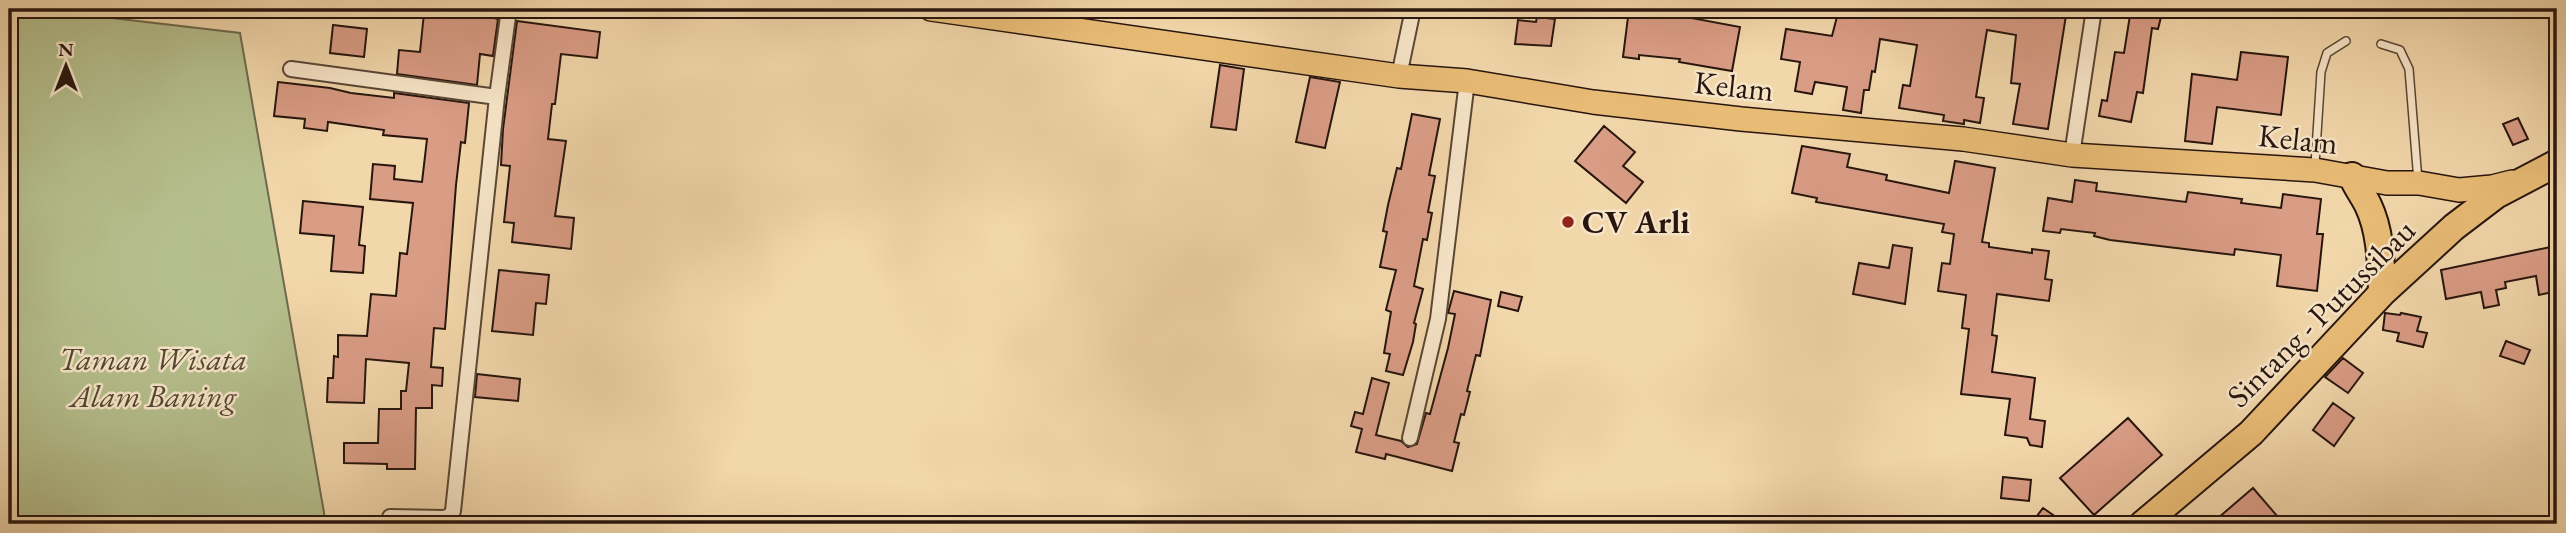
<svg xmlns="http://www.w3.org/2000/svg" width="2566" height="533" font-family="'EB Garamond',serif">
	<style>
		.green { fill: #b5bf8d; stroke: #6e6a4e; stroke-width: 2 }
		.building { fill: #d99c85; stroke: #27150e; stroke-width: 2 }
		.lines { fill: none; stroke-linecap: round; stroke-linejoin: round }
		.lane-casing { stroke: #5a4635; stroke-width: 10 }
		.street-casing { stroke: #5a4635; stroke-width: 18 }
		.primary-casing { stroke: #27150e; stroke-width: 26 }
		.highway-casing { stroke: #27150e; stroke-width: 30 }
		.lane { stroke: #f7e5c8; stroke-width: 7 }
		.street { stroke: #f7e5c8; stroke-width: 14 }
		.primary { stroke: #e9bc76; stroke-width: 23 }
		.highway { stroke: #e9bc76; stroke-width: 26 }
		.poi-dot { fill: #8f2418; stroke: #f7e5c8; stroke-width: 2.5 }
		.labels { text-anchor: middle; dominant-baseline: central; stroke-width: 5; stroke-linejoin: round; paint-order: stroke }
		.street-label { font-size: 32px; fill: #27150e; stroke: #f7e5c8 }
		.poi-label { font-size: 32px; font-weight: bold; fill: #27150e; stroke: #f7e5c8; text-anchor: start }
		.park-label { font-size: 32px; font-style: italic; fill: #524834; stroke: #f7e5c8 }
	</style>
	<rect width="100%" height="100%" fill="#f2d7ab"/>
	<filter id="stains"><feTurbulence type="fractalNoise" baseFrequency=".00286" numOctaves="4"/><feColorMatrix values="0 0 0 0 .2 0 0 0 0 .09 0 0 0 0 .02 0 0 0 .5 -.17"/></filter>
	<radialGradient id="worn" r=".72"><stop offset=".6" stop-color="#630" stop-opacity="0"/><stop offset="1" stop-color="#630" stop-opacity=".3"/></radialGradient>
	<path class="green" d="M 9,9 L 35,9 L 240,33 L 326,524 L 9,524 Z"/>
	<path class="building" d="M 467,9 L 495,9 L 494,18 L 498,19 L 493,56 L 480,54 L 477,85 L 397,74 L 399,50 L 420,52 L 424,13 L 466,17 Z
		M 1629,9 L 1675,9 L 1675,15 L 1740,27 L 1732,71 L 1679,62 L 1680,59 L 1639,55 L 1639,59 L 1623,57 Z
		M 1839,9 L 2009,9 L 2008,12 L 2051,17 L 2052,9 L 2067,9 L 2048,129 L 2013,124 L 2020,84 L 2011,83 L 2016,35 L 1987,30 L 1976,97 L 1984,98 L 1980,123 L 1964,120 L 1964,124 L 1943,121 L 1944,115 L 1899,108 L 1903,85 L 1910,86 L 1917,45 L 1880,39 L 1875,72 L 1872,71 L 1869,90 L 1864,90 L 1861,113 L 1843,110 L 1847,87 L 1815,82 L 1812,94 L 1795,91 L 1800,62 L 1781,59 L 1786,29 L 1832,36 Z
		M 2131,9 L 2163,9 L 2158,29 L 2152,28 L 2143,93 L 2137,92 L 2131,122 L 2099,116 L 2102,100 L 2107,101 L 2115,52 L 2124,53 Z
		M 1537,17 L 1555,19 L 1551,46 L 1515,44 L 1518,20 L 1536,22 Z
		M 517,21 L 600,32 L 597,58 L 561,54 L 555,104 L 552,104 L 548,139 L 566,141 L 555,216 L 574,218 L 571,249 L 512,242 L 514,223 L 504,222 L 510,166 L 501,165 L 503,129 Z
		M 333,25 L 367,29 L 364,57 L 330,53 Z
		M 2241,52 L 2288,57 L 2281,115 L 2217,107 L 2212,144 L 2185,141 L 2192,74 L 2237,80 Z
		M 1220,65 L 1244,69 L 1236,130 L 1211,127 Z
		M 1310,77 L 1340,82 L 1325,148 L 1296,142 Z
		M 278,82 L 330,88 L 351,93 L 394,98 L 394,93 L 469,103 L 465,143 L 461,142 L 456,185 L 445,329 L 434,328 L 431,367 L 443,368 L 442,386 L 432,385 L 432,408 L 416,408 L 415,469 L 387,469 L 387,464 L 344,463 L 344,443 L 378,443 L 379,409 L 401,409 L 401,391 L 406,391 L 409,363 L 366,359 L 364,403 L 327,402 L 328,378 L 333,378 L 334,356 L 338,357 L 338,335 L 367,336 L 371,294 L 396,296 L 400,253 L 407,254 L 413,203 L 370,199 L 373,164 L 395,166 L 394,179 L 422,182 L 427,139 L 383,135 L 384,130 L 328,122 L 327,131 L 304,128 L 305,119 L 274,116 Z
		M 1412,114 L 1440,119 L 1429,175 L 1435,176 L 1428,212 L 1432,213 L 1427,240 L 1423,239 L 1414,286 L 1423,289 L 1414,323 L 1416,324 L 1413,342 L 1403,375 L 1386,371 L 1390,354 L 1384,353 L 1391,312 L 1386,310 L 1396,270 L 1380,267 L 1387,232 L 1383,231 L 1388,205 L 1397,168 L 1401,169 Z
		M 2518,118 L 2528,139 L 2513,145 L 2503,124 Z
		M 1604,126 L 1635,152 L 1623,166 L 1643,182 L 1626,203 L 1575,161 Z
		M 1802,146 L 1850,154 L 1847,167 L 1887,175 L 1886,180 L 1949,193 L 1955,161 L 1995,168 L 1982,242 L 1989,243 L 1989,247 L 2032,253 L 2032,249 L 2049,251 L 2045,279 L 2052,280 L 2049,301 L 1997,294 L 1992,335 L 1997,336 L 1992,372 L 2035,378 L 2030,419 L 2045,421 L 2042,447 L 2030,445 L 2027,438 L 2005,435 L 2010,399 L 1961,394 L 1969,329 L 1962,328 L 1966,295 L 1938,291 L 1942,263 L 1950,264 L 1954,234 L 1942,232 L 1944,224 L 1816,202 L 1817,198 L 1792,193 Z
		M 2075,180 L 2097,183 L 2096,191 L 2186,202 L 2188,192 L 2242,199 L 2241,203 L 2281,208 L 2283,194 L 2321,199 L 2317,234 L 2323,234 L 2317,291 L 2277,286 L 2281,255 L 2235,249 L 2234,255 L 2110,240 L 2094,236 L 2095,233 L 2061,229 L 2060,233 L 2043,231 L 2048,198 L 2072,202 Z
		M 303,201 L 363,207 L 359,245 L 365,246 L 363,273 L 331,271 L 334,236 L 300,233 Z
		M 1893,245 L 1912,248 L 1905,304 L 1853,294 L 1859,263 L 1889,268 Z
		M 2555,246 L 2557,274 L 2553,275 L 2557,291 L 2539,295 L 2536,276 L 2505,282 L 2506,288 L 2496,290 L 2499,305 L 2484,308 L 2481,292 L 2446,299 L 2441,270 Z
		M 499,270 L 549,275 L 546,304 L 536,303 L 533,335 L 492,331 Z
		M 1454,291 L 1491,300 L 1480,356 L 1476,355 L 1467,391 L 1470,392 L 1464,415 L 1461,414 L 1454,442 L 1459,443 L 1452,471 L 1386,454 L 1385,459 L 1356,452 L 1362,429 L 1351,426 L 1355,412 L 1363,414 L 1372,378 L 1389,383 L 1376,435 L 1401,441 L 1408,447 L 1417,444 L 1426,413 L 1430,414 L 1448,348 L 1455,314 L 1448,313 Z
		M 1501,292 L 1522,297 L 1518,311 L 1498,306 Z
		M 2385,313 L 2400,315 L 2401,313 L 2421,317 L 2417,331 L 2427,333 L 2423,347 L 2397,341 L 2399,333 L 2383,330 Z
		M 2506,341 L 2530,350 L 2524,364 L 2500,356 Z
		M 2343,358 L 2363,373 L 2348,393 L 2325,377 Z
		M 477,374 L 520,379 L 518,401 L 475,397 Z
		M 2333,403 L 2354,418 L 2334,446 L 2313,430 Z
		M 2128,418 L 2162,455 L 2094,515 L 2060,478 Z
		M 2003,477 L 2031,480 L 2029,501 L 2001,498 Z
		M 2253,488 L 2284,524 L 2211,524 Z
		M 2043,508 L 2066,524 L 2031,524 Z"/>
	<g class="lines">
		<g class="lane-casing">
			<path id="lane" d="M 2381,44 L 2400,50 L 2409,69 L 2418,181
				M 2315,165 L 2321,72 L 2327,53 L 2346,41"/>
		</g>
		<g class="street-casing">
			<path id="street" d="M 291,69 L 497,97
				M 1399,76 L 1413,9
				M 2072,155 L 2094,9
				M 1410,438 L 1438,319 L 1467,81
				M 390,517 L 444,518 L 450,516 L 453,511 L 497,97 L 509,9"/>
		</g>
		<g class="primary-casing">
			<path id="primary" d="M 931,9 L 1399,76 L 1467,81 L 1593,102 L 1741,119 L 1963,139 L 2072,155 L 2315,170 L 2387,183 L 2419,183 L 2459,190 L 2492,187 L 2512,182"/>
		</g>
		<g class="highway-casing">
			<path id="highway" d="M 2352,176 C 2356,186 2363,195 2368,205 C 2381,232 2381,264 2382,293
				M 2143,524 L 2251,433 L 2382,293 L 2454,227 L 2496,195 L 2557,163"/>
		</g>
		<use href="#lane" class="lane"/>
		<use href="#street" class="street"/>
		<use href="#primary" class="primary"/>
		<use href="#highway" class="highway"/>
	</g>
	<circle class="poi-dot" cx="1568" cy="222" r="7"/>
	<g class="labels">
		<g class="street-label">
			<text transform="translate(1734 86) rotate(6)">Kelam</text>
			<text transform="translate(2298 139) rotate(6)">Kelam</text>
			<text transform="translate(2321 313) rotate(-45)">Sintang - Putussibau</text>
		</g>
		<g class="poi-label">
			<text x="1582" y="222">CV Arli</text>
		</g>
		<g class="park-label">
			<text x="153" y="359">Taman Wisata<tspan x="153" dy="37">Alam Baning</tspan></text>
		</g>
	</g>
	<rect width="2566" height="533" fill="none" stroke="#f2d7ab" stroke-width="35"/>
	<rect x="10" y="10" width="2545" height="512" fill="none" stroke="#27150e" stroke-width="3.5"/>
	<rect x="18" y="18" width="2531" height="498" fill="none" stroke="#27150e" stroke-width="2"/>
	<g transform="translate(66 66)" stroke="#f7e5c8" stroke-width="5" paint-order="stroke">
	<path d="M0-5L12 26L0 18L-12 26Z" fill="#27150e"/>
	<text y="-10" font-size="19" font-weight="bold" text-anchor="middle" fill="#27150e">N</text>
	</g>
	<rect width="100%" height="100%" filter="url(#stains)"/>
	<rect width="100%" height="100%" fill="url(#worn)"/>
</svg>
